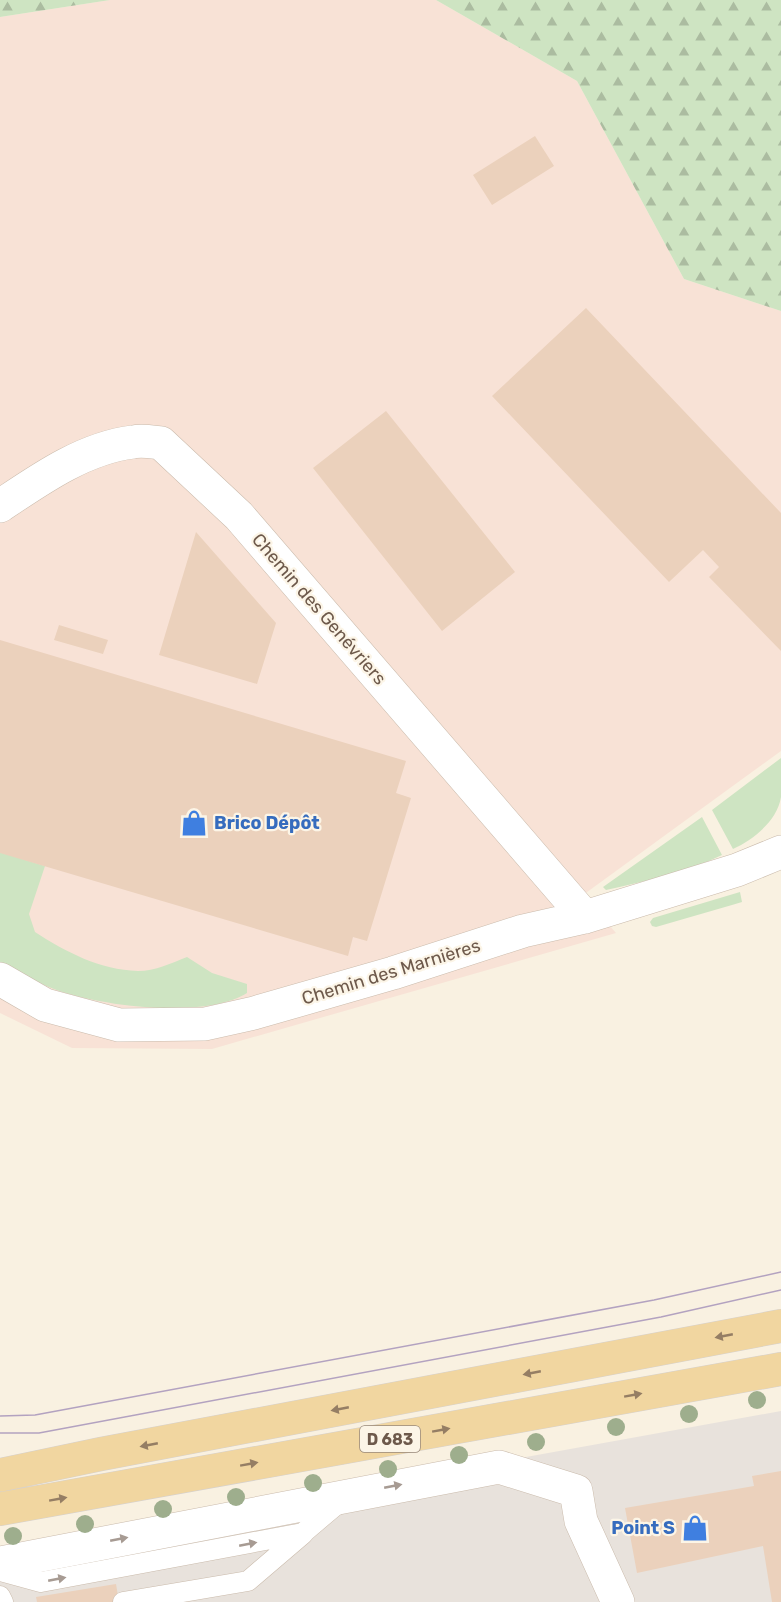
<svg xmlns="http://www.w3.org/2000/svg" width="781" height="1602" font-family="Rubik,sans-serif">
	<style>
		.commercial { fill: #f8e2d6 }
		.industrial { fill: #e8e2dc }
		.grass { fill: #cee4c2 }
		.forest { fill: url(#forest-firs) }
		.building { fill: #ebd1bc }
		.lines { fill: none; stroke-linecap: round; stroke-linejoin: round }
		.service-casing { stroke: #cabbac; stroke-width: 21 }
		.minor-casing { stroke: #cabbac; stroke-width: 34 }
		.primary-casing { stroke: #d6d1cd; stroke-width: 34 }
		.service { stroke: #fff; stroke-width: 20 }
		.minor { stroke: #fff; stroke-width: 33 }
		.primary { stroke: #f1d6a0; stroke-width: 33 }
		.tram { stroke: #b3a2c0; stroke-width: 1.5 }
		.tree { fill: #9eae8d }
		.oneway { fill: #957e64 }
		.oneway2 { fill: #a79b93 }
		.labels { text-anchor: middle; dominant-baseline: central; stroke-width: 4.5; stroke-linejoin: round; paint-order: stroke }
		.shield { fill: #fcf5e7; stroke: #98887a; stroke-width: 1.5 }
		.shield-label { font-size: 16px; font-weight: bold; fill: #6d594b }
		.street-label { font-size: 18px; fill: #6d594b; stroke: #fcf5e7 }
		.shop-label { font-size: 18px; font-weight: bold; fill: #366cbe; stroke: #fcf5e7; text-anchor: start }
	</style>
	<defs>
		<pattern id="forest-firs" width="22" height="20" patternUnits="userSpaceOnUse" patternTransform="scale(1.5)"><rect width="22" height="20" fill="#cee4c2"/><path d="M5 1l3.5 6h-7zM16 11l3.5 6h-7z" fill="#abbca0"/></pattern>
	</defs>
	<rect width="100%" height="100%" fill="#f9f1e1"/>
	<path class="commercial" d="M 110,0 L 436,0 L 577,81 L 684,279 L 781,311 L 781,751 L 583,895 L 616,933 L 212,1049 L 72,1048 L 0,1013 L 0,17 Z"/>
	<path class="industrial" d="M 781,1411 L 781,1602 L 0,1602 L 0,1552 Z"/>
	<path class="grass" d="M 781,758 C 781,771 781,785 781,797 C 777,821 754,839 733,849 L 712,810 Z
		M 702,817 L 722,855 C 686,873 645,881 606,890 L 603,887 Z
		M 0,852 L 45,866 L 29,914 L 35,932 C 66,952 100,970 138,971 C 155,971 172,963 187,957 L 212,973 L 247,984 L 247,993 C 204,1020 99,1006 54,989 C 35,982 18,970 0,962 Z
		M 740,892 L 742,902 L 732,905 L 656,927 L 652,926 L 650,922 L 653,918 Z"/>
	<path class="forest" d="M 0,0 L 110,0 L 0,17 Z
		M 436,0 L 781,0 L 781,311 L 684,279 L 577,81 Z"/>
	<path class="building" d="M 535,136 L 554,166 L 492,205 L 473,175 Z
		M 586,308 L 781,513 L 781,651 L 709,577 L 719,567 L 703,550 L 669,582 L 492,396 Z
		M 386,411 L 515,572 L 442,631 L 313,468 Z
		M 196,532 L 276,623 L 257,684 L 159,655 Z
		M 59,625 L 108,640 L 103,654 L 54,640 Z
		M 0,640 L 406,761 L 396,793 L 411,798 L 367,941 L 353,937 L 348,956 L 0,853 Z
		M 781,1471 L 781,1602 L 772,1602 L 763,1546 L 637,1573 L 625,1508 L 754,1486 L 752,1476 Z
		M 116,1584 L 119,1602 L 37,1602 L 36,1597 Z"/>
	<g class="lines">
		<g class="service-casing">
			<path id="service" d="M 0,1571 L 41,1582 L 303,1533 L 342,1500
				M 0,1596 L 3,1602
				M 123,1602 L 248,1581 L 303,1534"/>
		</g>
		<g class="minor-casing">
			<path id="minor" d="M 0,506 C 40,479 84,448 133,442 C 142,440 152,442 161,443 L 239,516 L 585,917
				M 0,979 L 45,1005 L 119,1025 L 205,1024 L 254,1013 L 393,973 L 523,931 L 585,917 L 737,870 L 781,852
				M 0,1563 L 499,1467 L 576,1491 L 581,1521 L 618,1602"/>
		</g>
		<g class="primary-casing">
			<path id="primary" d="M 0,1475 L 101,1454 L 781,1326
				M 0,1509 L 781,1369"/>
		</g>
		<use href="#service" class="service"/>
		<use href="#minor" class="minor"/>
		<use href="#primary" class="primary"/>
		<path class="tram" d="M 0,1416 L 35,1415 L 654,1300 L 781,1272
			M 0,1433 L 39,1433 L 661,1317 L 781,1290"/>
	</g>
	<g class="tree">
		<circle cx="757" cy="1400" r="9"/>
		<circle cx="689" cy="1414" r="9"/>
		<circle cx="616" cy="1427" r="9"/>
		<circle cx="536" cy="1442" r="9"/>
		<circle cx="459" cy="1455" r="9"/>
		<circle cx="388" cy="1469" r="9"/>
		<circle cx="313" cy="1483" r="9"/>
		<circle cx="236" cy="1497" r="9"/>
		<circle cx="163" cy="1509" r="9"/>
		<circle cx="85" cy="1524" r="9"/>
		<circle cx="13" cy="1536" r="9"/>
	</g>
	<defs><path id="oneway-solid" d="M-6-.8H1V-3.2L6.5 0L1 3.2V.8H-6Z" transform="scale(1.5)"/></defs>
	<g class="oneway">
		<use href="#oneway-solid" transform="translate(724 1336) rotate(169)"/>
		<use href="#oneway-solid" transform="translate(532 1373) rotate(169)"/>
		<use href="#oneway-solid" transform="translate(633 1395) rotate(-10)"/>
		<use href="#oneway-solid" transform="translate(340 1409) rotate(169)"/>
		<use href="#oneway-solid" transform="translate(441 1430) rotate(-10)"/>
		<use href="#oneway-solid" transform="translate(149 1445) rotate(169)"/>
		<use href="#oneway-solid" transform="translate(249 1464) rotate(-10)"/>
		<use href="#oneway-solid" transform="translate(58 1499) rotate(-10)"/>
	</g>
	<g class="oneway2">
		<use href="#oneway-solid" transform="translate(393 1486) rotate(-11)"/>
		<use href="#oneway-solid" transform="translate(119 1539) rotate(-11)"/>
		<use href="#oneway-solid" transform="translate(248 1544) rotate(-11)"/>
		<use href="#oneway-solid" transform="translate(57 1579) rotate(-11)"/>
	</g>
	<defs>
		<g id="shop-bare" transform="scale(2.07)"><path d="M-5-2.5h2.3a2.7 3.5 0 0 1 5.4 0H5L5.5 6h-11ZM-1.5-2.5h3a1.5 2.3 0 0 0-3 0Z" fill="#3f7fe0" stroke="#fcf5e7" stroke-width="2.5" paint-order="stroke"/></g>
	</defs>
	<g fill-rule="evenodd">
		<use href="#shop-bare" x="194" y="823"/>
		<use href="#shop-bare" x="695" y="1528"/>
	</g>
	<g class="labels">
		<rect class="shield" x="360" y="1426" width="60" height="26" rx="4.5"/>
		<g class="shield-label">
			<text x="390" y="1439">D 683</text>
		</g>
		<g class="street-label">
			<text transform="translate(319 609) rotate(49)">Chemin des Genévriers</text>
			<text transform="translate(391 972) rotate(-17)">Chemin des Marnières</text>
		</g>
		<g class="shop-label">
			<text x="214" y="823">Brico Dépôt</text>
			<text x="675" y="1528" text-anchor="end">Point S</text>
		</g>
	</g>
</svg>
